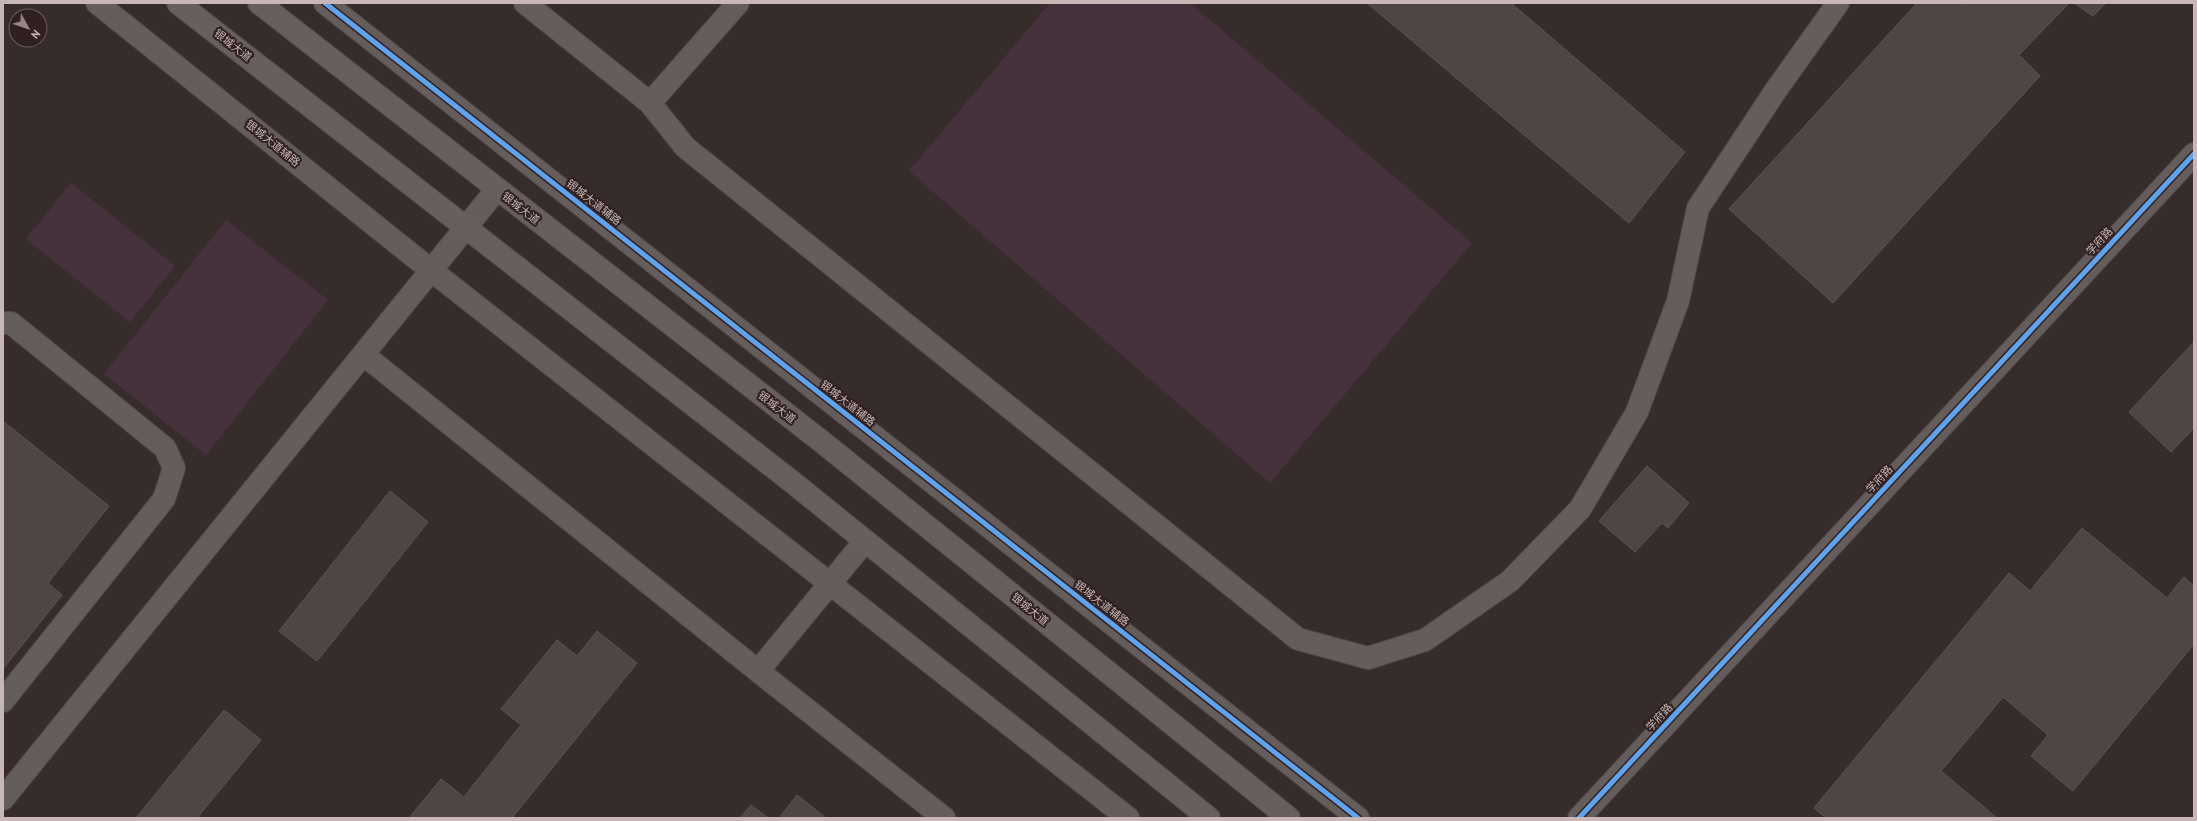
<svg xmlns="http://www.w3.org/2000/svg" width="2197" height="821" font-family="'PT Sans','Noto Sans SC',sans-serif">
	<style>
		.green { fill: #46323d }
		.building { fill: #4e4544; stroke: #5f5454 }
		.lines { fill: none; stroke-linecap: round; stroke-linejoin: round }
		.minor-casing { stroke: #504848; stroke-width: 24 }
		.major-casing { stroke: #544a4a; stroke-width: 24 }
		.minor { stroke: #655c5c; stroke-width: 22 }
		.major { stroke: #675e5e; stroke-width: 22 }
		.cycleway-casing { stroke: #312020; stroke-width: 8 }
		.cycleway { stroke: #60a3ed; stroke-width: 5 }
		.labels { text-anchor: middle; dominant-baseline: central; stroke-width: 4; stroke-linejoin: round; paint-order: stroke }
		.street-label { font-size: 11px; fill: #c7b7b7; stroke: #312020 }
	</style>
	<rect width="100%" height="100%" fill="#372c2c"/>
	<path class="green" d="M 1050,3 L 1190,3 L 1472,243 L 1270,483 L 909,171 Z
		M 71,183 L 175,266 L 130,322 L 26,239 Z
		M 226,220 L 328,300 L 206,455 L 104,374 Z"/>
	<path class="building" d="M 1367,3 L 1511,3 L 1685,152 L 1629,223 Z
		M 1917,3 L 1965,3 L 1966,5 L 1968,3 L 2069,3 L 2019,55 L 2040,76 L 1833,303 L 1729,209 Z
		M 2074,3 L 2106,3 L 2093,16 Z
		M 2194,342 L 2194,428 L 2171,452 L 2129,412 Z
		M 3,421 L 109,506 L 48,583 L 62,595 L 3,669 Z
		M 1647,466 L 1689,503 L 1668,528 L 1662,523 L 1635,552 L 1599,521 Z
		M 390,491 L 428,522 L 317,661 L 279,631 Z
		M 2082,528 L 2167,598 L 2184,577 L 2194,586 L 2194,644 L 2073,791 L 2031,756 L 2048,735 L 2003,697 L 1941,771 L 1997,818 L 1826,818 L 1814,808 L 2009,573 L 2030,591 Z
		M 597,631 L 637,663 L 512,818 L 409,818 L 441,779 L 464,797 L 521,725 L 501,709 L 557,640 L 577,656 Z
		M 224,710 L 261,740 L 197,818 L 136,818 Z
		M 797,795 L 826,818 L 779,818 Z
		M 751,805 L 768,818 L 740,818 Z"/>
	<g class="lines">
		<g class="minor-casing">
			<path id="minor" d="M 97,3 L 432,271 L 1128,818
				M 325,3 L 1358,818
				M 525,3 L 650,103 L 685,147 L 1298,639 L 1368,658 L 1425,640 L 1510,581 L 1580,509 L 1637,412 L 1678,301 L 1698,208 L 1776,90 L 1838,3
				M 650,103 L 738,3
				M 3,323 L 11,323 L 165,448 L 174,468 L 164,499 L 3,701
				M 364,355 L 758,671 L 865,541
				M 758,671 L 944,818
				M 3,799 L 497,189
				M 1579,818 L 2194,154"/>
		</g>
		<g class="major-casing">
			<path id="major" d="M 178,3 L 791,481 L 1209,818
				M 259,3 L 821,441 L 1289,818"/>
		</g>
		<use href="#minor" class="minor"/>
		<use href="#major" class="major"/>
		<g class="cycleway-casing">
			<path id="cycleway" d="M 325,3 L 1358,818
				M 1579,818 L 2194,154"/>
		</g>
		<use href="#cycleway" class="cycleway"/>
	</g>
	<g class="labels">
		<g class="street-label">
			<text transform="translate(233 45) rotate(38)">银城大道</text>
			<text transform="translate(273 143) rotate(39)">银城大道辅路</text>
			<text transform="translate(594 202) rotate(38)">银城大道辅路</text>
			<text transform="translate(521 208) rotate(38)">银城大道</text>
			<text transform="translate(2099 241) rotate(-47)">学府路</text>
			<text transform="translate(848 403) rotate(38)">银城大道辅路</text>
			<text transform="translate(777 407) rotate(38)">银城大道</text>
			<text transform="translate(1879 479) rotate(-47)">学府路</text>
			<text transform="translate(1102 603) rotate(38)">银城大道辅路</text>
			<text transform="translate(1030 609) rotate(39)">银城大道</text>
			<text transform="translate(1659 717) rotate(-47)">学府路</text>
		</g>
	</g>
	<rect width="2197" height="821" fill="none" stroke="#c7b7b7" stroke-width="8"/>
	<g transform="translate(28 28) rotate(130)"><circle r="19" fill="#312020" stroke="#6d5c5c"/>
	<path d="M0-3L7 15L0 10L-7 15Z" fill="#958686"/>
	<text y="-6" font-size="11" font-weight="bold" text-anchor="middle" fill="#c7b7b7">N</text>
	</g>
</svg>
